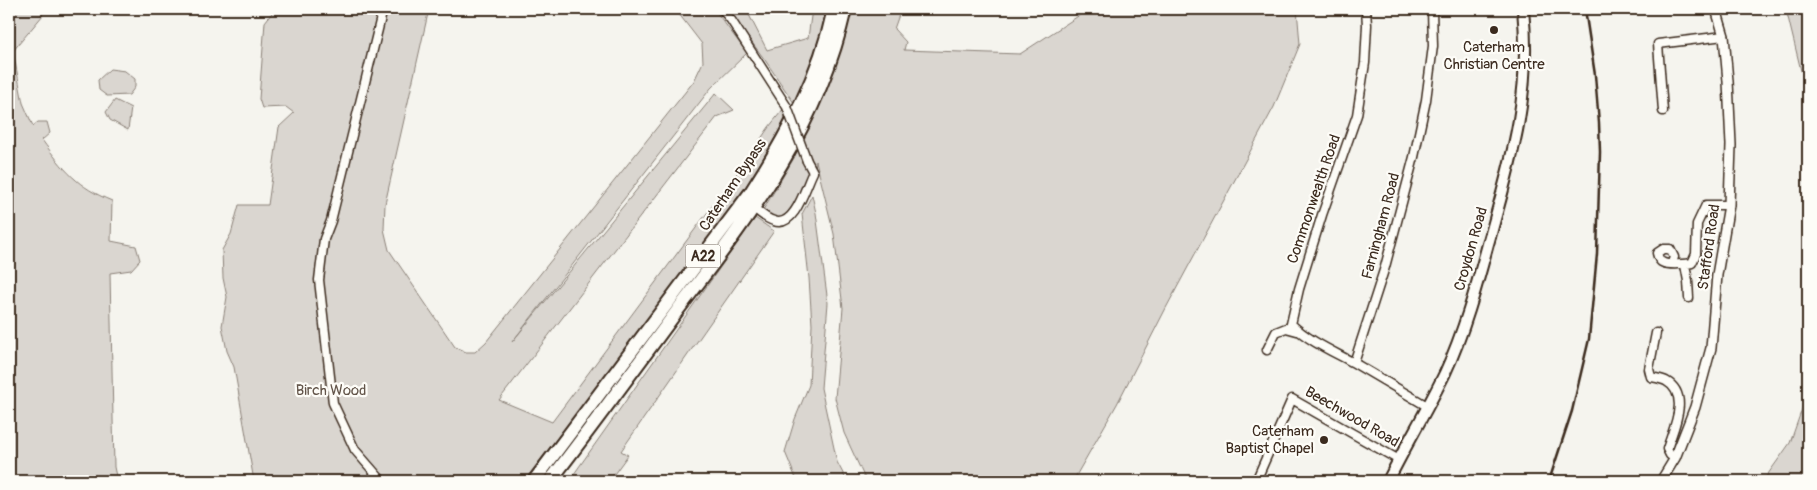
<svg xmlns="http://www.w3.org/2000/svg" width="1817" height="490" font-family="Pangolin,sans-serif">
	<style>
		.green { fill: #dad6d0; stroke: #8a8077 }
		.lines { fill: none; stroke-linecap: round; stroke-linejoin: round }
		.minor-casing { stroke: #3b2a1e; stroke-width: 11 }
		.tertiary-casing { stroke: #3b2a1e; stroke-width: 12 }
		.secondary-casing { stroke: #3b2a1e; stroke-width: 14 }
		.trunk-casing { stroke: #3b2a1e; stroke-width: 16 }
		.minor { stroke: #fdfcf7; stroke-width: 8 }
		.tertiary { stroke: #fdfcf7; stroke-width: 9 }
		.secondary { stroke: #fdfcf7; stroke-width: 10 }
		.trunk { stroke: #fdfcf7; stroke-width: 12 }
		.rail { stroke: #3b2a1e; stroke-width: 2.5 }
		.minor-bridge-casing { stroke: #3b2a1e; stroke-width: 11; stroke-linecap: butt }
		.minor-bridge { stroke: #fdfcf7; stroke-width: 8 }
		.poi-dot { fill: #3b2a1e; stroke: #fdfcf7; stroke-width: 2 }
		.labels { text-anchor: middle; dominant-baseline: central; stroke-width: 4.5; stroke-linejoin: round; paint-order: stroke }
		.shield { fill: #fdfcf7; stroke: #75695f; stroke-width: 1 }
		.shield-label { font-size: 14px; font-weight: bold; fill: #3b2a1e }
		.poi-label { font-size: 15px; fill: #3b2a1e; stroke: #fdfcf7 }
		.street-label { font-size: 15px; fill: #3b2a1e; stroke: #fdfcf7 }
		.park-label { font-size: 15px; fill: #63554a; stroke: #fdfcf7 }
	</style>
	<rect width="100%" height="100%" fill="#f5f4ee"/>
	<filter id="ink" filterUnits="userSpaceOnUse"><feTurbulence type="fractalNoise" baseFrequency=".02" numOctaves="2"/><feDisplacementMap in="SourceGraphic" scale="10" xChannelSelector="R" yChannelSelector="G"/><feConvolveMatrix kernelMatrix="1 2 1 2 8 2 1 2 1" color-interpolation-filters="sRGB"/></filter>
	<g filter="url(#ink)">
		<path class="green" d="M 9,9 L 38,9 L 43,15 L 13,51 L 23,103 L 33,126 L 38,122 L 47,122 L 50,133 L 42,140 C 64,170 77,187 112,201 L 111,241 L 136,246 L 140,260 L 131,270 L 110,273 L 114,467 L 117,481 L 9,481 Z
			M 275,9 L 429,9 L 385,204 L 384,229 L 389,250 L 455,347 L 466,352 L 475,352 L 486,342 L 694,81 L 703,62 L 702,44 L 675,9 L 714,9 L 747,53 L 711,88 L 512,342 L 716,93 L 734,110 L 717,117 L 499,400 L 552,422 L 745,162 L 769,127 L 784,108 L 785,123 L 746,186 L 659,306 L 524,481 L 254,481 L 234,367 L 227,351 L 222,326 L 227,297 L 223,278 L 222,250 L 231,234 L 239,205 L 268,205 L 279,127 L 294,113 L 286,107 L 262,108 L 259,99 L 265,22 Z
			M 727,9 L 746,9 L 767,50 L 808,38 L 812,9 L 828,9 C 823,41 809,74 794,103 L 765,60 Z
			M 852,9 L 901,9 L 894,29 L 906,42 L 904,50 L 1020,54 L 1089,9 L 1297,9 L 1300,44 L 1274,107 L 1166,308 L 1117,404 L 1073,481 L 866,481 L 844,433 L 835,398 L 843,308 L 834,234 L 816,161 L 814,176 L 783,218 L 775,221 L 763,210 L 794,158 L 842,44 Z
			M 1786,9 L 1808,9 L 1808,81 L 1803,79 Z
			M 110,69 L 125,71 L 135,79 L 135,87 L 129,95 L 107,96 L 99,90 L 98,80 Z
			M 115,100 L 131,108 L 128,130 L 110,120 L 106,112 Z
			M 812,195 L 816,213 L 828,303 L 821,388 L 837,462 L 847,481 L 797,481 L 785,452 L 795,419 L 809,385 L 812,325 L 809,278 L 802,214 Z
			M 755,218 L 774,231 L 621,451 L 628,455 L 609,481 L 569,481 Z
			M 1808,392 L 1808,481 L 1763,481 L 1790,443 Z"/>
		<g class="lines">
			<g class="minor-casing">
				<path id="minor" d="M 722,9 L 731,20 L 787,107
					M 1663,111 L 1658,44 L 1724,36
					M 754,208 C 760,213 766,219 774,221 C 795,229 806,185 813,172 L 807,161
					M 1672,263 L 1674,257 L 1670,249 L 1663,249 L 1657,253 C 1658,257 1659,262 1664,263 C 1668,265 1687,264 1692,263 L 1696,254 L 1697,224 L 1706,205 L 1729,205
					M 1685,265 L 1688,281 L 1689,298
					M 1656,333 L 1649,369 L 1651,377 C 1656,378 1662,379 1666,381 C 1691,395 1673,429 1667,449 L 1670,455 L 1675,458
					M 1267,350 L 1276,332 L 1286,328 L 1297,331
					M 1354,363 C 1332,351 1309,341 1291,324 L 1299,289 L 1322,215 L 1357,115 L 1365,63 L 1367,25 L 1366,9
					M 1427,406 L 1354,363 L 1385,267 L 1414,157 L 1426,100 L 1433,46 L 1432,9
					M 382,481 L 355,450 L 333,403 L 319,280 L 324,239 L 331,221 L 383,9
					M 1256,481 L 1292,399 L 1399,460"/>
			</g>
			<g class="tertiary-casing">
				<path id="tertiary" d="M 1661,481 L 1675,458 L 1695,407 L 1711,348 L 1717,275 L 1729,205 L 1731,145 L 1728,81 L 1724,36 L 1716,9"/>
			</g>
			<g class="secondary-casing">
				<path id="secondary" d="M 1388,481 C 1406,445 1427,410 1445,373 C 1464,332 1476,288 1488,244 C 1511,162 1532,95 1523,9"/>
			</g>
			<g class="trunk-casing">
				<path id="trunk" d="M 534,481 L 751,192 C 787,136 820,75 834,9
					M 550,481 C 593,425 635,368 677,311 C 750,215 818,129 845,9"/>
			</g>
			<use href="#minor" class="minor"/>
			<use href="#tertiary" class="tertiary"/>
			<use href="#secondary" class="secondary"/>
			<use href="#trunk" class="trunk"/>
			<path class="rail" d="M 1549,481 L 1572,411 L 1589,339 L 1597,254 L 1600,152 L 1599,123 L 1595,75 L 1585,9"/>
			<g class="minor-bridge-casing">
				<path id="minor-bridge" d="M 787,107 L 807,161"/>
			</g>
			<use href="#minor-bridge" class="minor-bridge"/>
		</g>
	</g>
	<g class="poi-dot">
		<circle cx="1494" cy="30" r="5"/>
		<circle cx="1324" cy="440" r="5"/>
	</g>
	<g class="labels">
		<rect class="shield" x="685.5" y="244.5" width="35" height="23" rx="4"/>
		<g class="shield-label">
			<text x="703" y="256">A22</text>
		</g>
		<g class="poi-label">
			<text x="1494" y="47">Caterham<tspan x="1494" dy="17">Christian Centre</tspan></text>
			<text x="1314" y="431" text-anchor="end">Caterham<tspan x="1314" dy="17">Baptist Chapel</tspan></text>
		</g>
		<g class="street-label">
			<text transform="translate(733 185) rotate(-56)">Caterham Bypass</text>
			<text transform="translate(1314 199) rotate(-71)">Commonwealth Road</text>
			<text transform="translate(1381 226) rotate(-75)">Farningham Road</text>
			<text transform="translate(1709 247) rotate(-82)">Stafford Road</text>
			<text transform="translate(1471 249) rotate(-74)">Croydon Road</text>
			<text transform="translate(1352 417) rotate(30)">Beechwood Road</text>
		</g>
		<g class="park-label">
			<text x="331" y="390">Birch Wood</text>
		</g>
	</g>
	<rect width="1817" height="490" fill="none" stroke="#fdfcf7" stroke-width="30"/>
	<rect x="15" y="15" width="1787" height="460" fill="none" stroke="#3b2a1e" stroke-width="2" filter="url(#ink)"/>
</svg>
